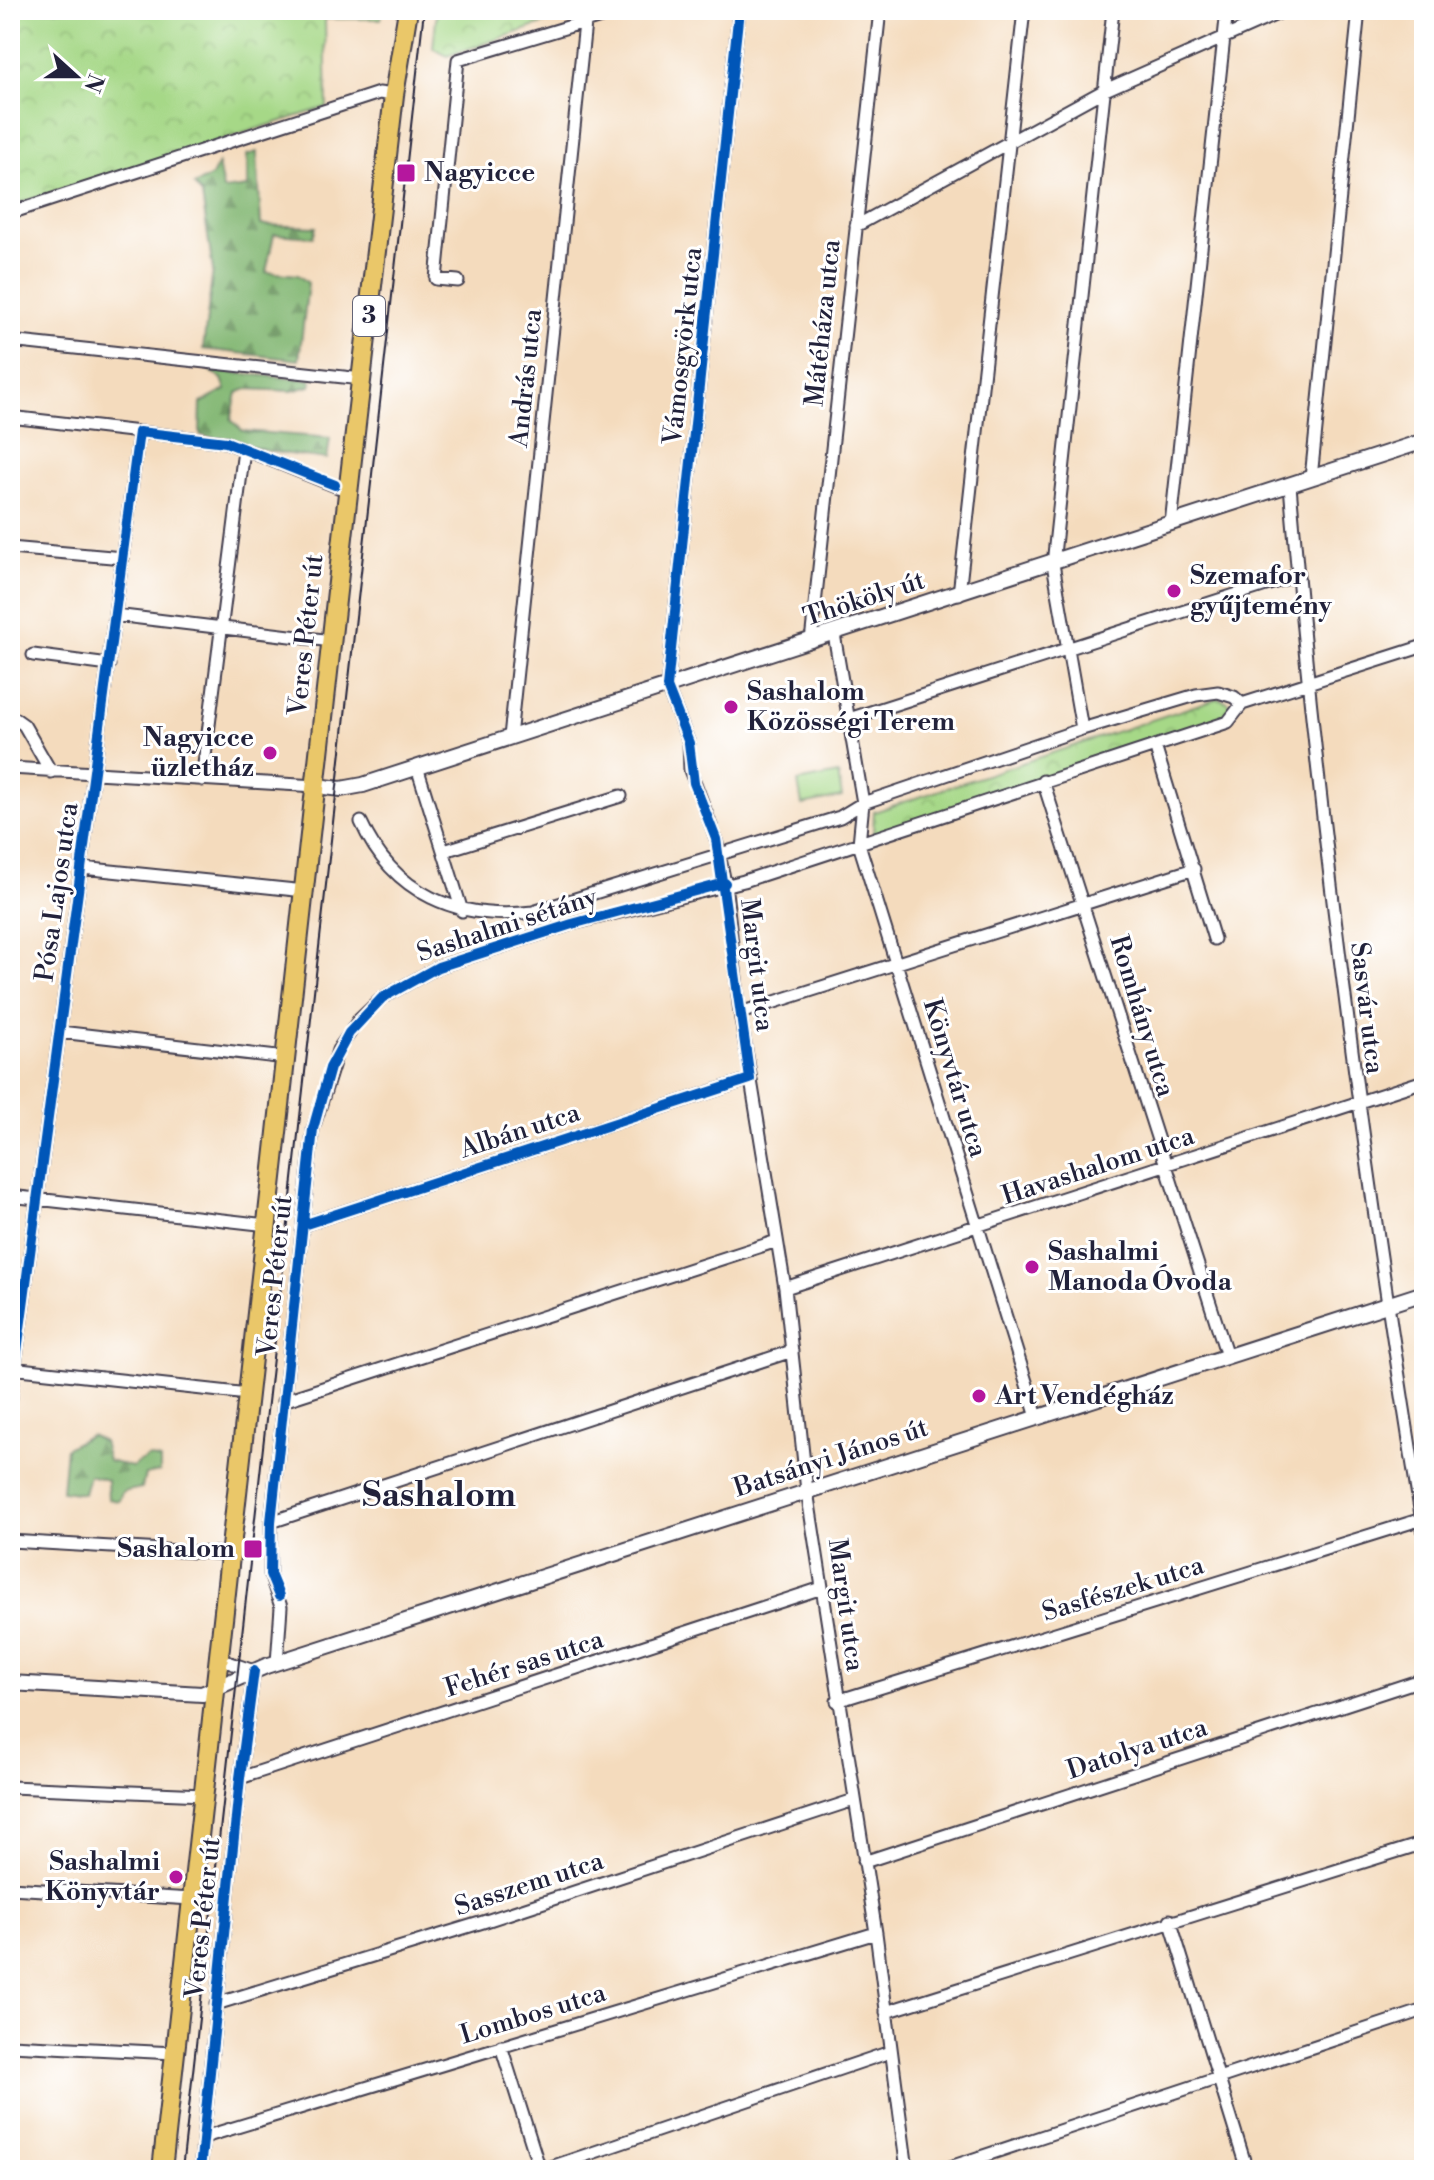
<svg xmlns="http://www.w3.org/2000/svg" width="1434" height="2180" font-family="'Libre Bodoni',serif">
	<style>
		.grass { fill: #a6d887; stroke: #647d61; stroke-width: 2 }
		.forest { fill: url(#forest-firs); stroke: #536d58; stroke-width: 2 }
		.park { fill: url(#park-crowns); stroke: #647d61; stroke-width: 2 }
		.lines { fill: none; stroke-linecap: round; stroke-linejoin: round }
		.minor-casing { stroke: #423e4e; stroke-width: 15 }
		.tertiary-casing { stroke: #423e4e; stroke-width: 18 }
		.primary-casing { stroke: #423e4e; stroke-width: 22 }
		.minor { stroke: #fff; stroke-width: 11 }
		.tertiary { stroke: #fff; stroke-width: 14 }
		.primary { stroke: #eac769; stroke-width: 18 }
		.tram { stroke: #22223b; stroke-width: 2 }
		.cycleway-casing { stroke: #fff; stroke-width: 15 }
		.cycleway { stroke: #0057b8; stroke-width: 10 }
		.poi-dot { fill: #b5179e; stroke: #fff; stroke-width: 3 }
		.labels { text-anchor: middle; dominant-baseline: central; stroke-width: 6; stroke-linejoin: round; paint-order: stroke }
		.shield { fill: #fff; stroke: #646476; stroke-width: 2 }
		.shield-label { font-size: 24px; font-weight: bold; fill: #22223b }
		.poi-label { font-size: 26px; font-weight: bold; fill: #22223b; stroke: #fff; text-anchor: start }
		.street-label { font-size: 26px; fill: #22223b; stroke: #fff }
		.district-label { font-size: 34px; font-weight: bold; fill: #22223b; stroke: #fff }
	</style>
	<defs>
		<pattern id="forest-firs" width="22" height="20" patternUnits="userSpaceOnUse" patternTransform="scale(2)"><rect width="22" height="20" fill="#84b874"/><path d="M5 1l3.5 6h-7zM16 11l3.5 6h-7z" fill="#6c9560"/></pattern>
		<pattern id="park-crowns" width="20" height="18" patternUnits="userSpaceOnUse" patternTransform="scale(2)"><rect width="20" height="18" fill="#a6d887"/><path d="M2 6a3 3 0 1 1 6 0M12 15a3 3 0 1 1 6 0" fill="none" stroke="#8fb975"/></pattern>
	</defs>
	<rect width="100%" height="100%" fill="#fff"/>
	<filter id="ink" filterUnits="userSpaceOnUse"><feTurbulence type="fractalNoise" baseFrequency=".0125" numOctaves="2"/><feDisplacementMap in="SourceGraphic" scale="16" xChannelSelector="R" yChannelSelector="G"/><feConvolveMatrix kernelMatrix="1 2 1 2 8 2 1 2 1" color-interpolation-filters="sRGB"/></filter>
	<filter id="wash" filterUnits="userSpaceOnUse"><feTurbulence type="fractalNoise" baseFrequency=".006" numOctaves="4" result="noise"/><feDisplacementMap in="SourceGraphic" scale="32" xChannelSelector="R" yChannelSelector="G"/><feGaussianBlur stdDeviation="1.8" result="paint"/><feColorMatrix in="noise" values="0 0 0 0 0 0 0 0 0 0 0 0 0 0 0 0 0 1.4 0 .05"/><feComposite in="paint" operator="in"/></filter>
	<g filter="url(#wash)">
		<rect width="100%" height="100%" fill="#f4dbbd"/>
		<path class="grass" d="M 838,774 L 842,797 L 802,805 L 798,782 Z"/>
		<path class="forest" d="M 257,152 L 261,225 L 316,227 L 313,237 L 274,234 L 266,272 L 298,275 L 308,283 L 299,360 L 203,349 L 213,270 L 202,195 L 194,185 L 212,176 L 218,164 L 223,190 L 248,187 L 247,155 Z
			M 211,371 L 312,380 L 310,386 L 292,391 L 247,389 L 237,393 L 231,420 L 243,431 L 330,438 L 327,459 L 273,452 L 200,435 L 201,403 L 226,390 L 222,379 Z
			M 90,1435 L 103,1442 L 108,1461 L 132,1467 L 148,1457 L 160,1460 L 160,1472 L 145,1475 L 142,1488 L 122,1492 L 119,1501 L 108,1499 L 107,1480 L 89,1475 L 84,1494 L 62,1491 L 66,1448 Z"/>
		<path class="park" d="M 10,10 L 383,10 L 381,19 L 325,19 L 327,107 L 10,206 Z
			M 437,10 L 584,10 L 447,56 L 433,48 Z
			M 1218,698 L 1228,702 L 1231,711 L 1226,719 L 873,835 L 874,812 Z"/>
	</g>
	<g filter="url(#ink)">
		<g class="lines">
			<g class="minor-casing">
				<path id="minor" d="M 739,10 L 667,687 L 689,743 L 690,770 L 716,839 L 725,883 L 740,1013 L 785,1288 L 807,1491 L 876,1933 L 907,2170
					M 10,213 L 379,93 L 394,95
					M 856,226 L 1103,91 L 1286,10
					M 458,281 L 436,279 L 458,60 L 624,10
					M 10,341 L 362,379
					M 10,417 L 226,442 L 348,491
					M 1311,478 L 1359,10
					M 1290,485 C 1319,836 1367,1185 1424,1534
					M 1171,524 L 1227,10
					M 10,548 L 123,558
					M 959,594 L 1024,10
					M 115,615 L 332,641
					M 834,634 L 863,803 L 859,844 L 1037,1417
					M 811,641 L 880,10
					M 33,655 L 109,665
					M 10,715 L 24,725 L 51,772
					M 849,719 L 1297,575
					M 1082,729 L 1053,564 L 1113,10
					M 510,737 L 585,23
					M 1155,746 L 1214,939
					M 417,767 L 462,911
					M 10,768 L 316,786
					M 202,780 L 244,450
					M 1043,781 L 1227,1356
					M 361,822 C 393,894 458,921 533,912 L 840,817 L 863,803 L 1082,729 L 1196,695 L 1218,692 L 1234,697 L 1242,704
					M 444,851 L 621,796
					M 82,868 L 305,891
					M 740,1013 L 1194,869
					M 60,1032 L 286,1058
					M 10,1196 L 267,1225
					M 303,1225 L 750,1079
					M 785,1288 L 1424,1081
					M 11,1368 L 248,1394
					M 283,1401 L 777,1241
					M 10,1404 L 139,432
					M 271,1522 L 792,1351
					M 10,1541 L 230,1554
					M 277,1663 L 281,1607 L 270,1574 L 271,1522 L 313,1129 L 338,1050 L 358,1021 L 382,998 L 438,967 L 572,924 L 744,881 L 1228,722 L 1242,704 L 1424,646
					M 837,1701 L 1422,1519
					M 240,1778 L 822,1588
					M 10,1787 L 204,1795
					M 864,1862 L 1424,1679
					M 10,1888 L 192,1899
					M 1170,1920 L 1247,2170
					M 216,2004 L 483,1922 L 854,1800
					M 886,2012 L 1424,1843
					M 10,2045 L 175,2053
					M 501,2046 L 540,2170
					M 204,2137 L 876,1933
					M 200,2170 L 240,1778 L 254,1671 L 219,1659
					M 542,2170 L 890,2052
					M 941,2170 L 1424,2010"/>
			</g>
			<g class="tertiary-casing">
				<path id="tertiary" d="M 316,786 L 341,789 L 363,785 L 1424,441
					M 10,1683 L 202,1694 L 266,1666 L 1424,1293"/>
			</g>
			<g class="primary-casing">
				<path id="primary" d="M 162,2170 L 343,537 L 394,95 L 408,10"/>
			</g>
			<use href="#minor" class="minor"/>
			<use href="#tertiary" class="tertiary"/>
			<use href="#primary" class="primary"/>
			<path class="tram" d="M 182,2170 L 424,10"/>
			<g class="cycleway-casing">
				<path id="cycleway" d="M 303,1225 L 750,1079 L 716,839 L 694,783 L 689,743 L 667,687 L 739,10
					M 10,1404 L 139,432 L 226,442 L 335,485
					M 279,1596 L 270,1574 L 271,1522 L 313,1129 L 330,1068 L 349,1033 L 382,998 L 438,967 L 572,924 L 725,883
					M 200,2170 L 240,1778 L 254,1671"/>
			</g>
			<use href="#cycleway" class="cycleway"/>
		</g>
	</g>
	<g class="poi-dot">
		<rect x="396" y="163" width="20" height="20" rx="4"/>
		<circle cx="1174" cy="591" r="8"/>
		<circle cx="731" cy="707" r="8"/>
		<circle cx="270" cy="753" r="8"/>
		<circle cx="1032" cy="1267" r="8"/>
		<circle cx="979" cy="1396" r="8"/>
		<rect x="243" y="1539" width="20" height="20" rx="4"/>
		<circle cx="176" cy="1877" r="8"/>
	</g>
	<g class="labels">
		<rect class="shield" x="353" y="296" width="32" height="40" rx="6"/>
		<g class="shield-label">
			<text x="369" y="316">3</text>
		</g>
		<g class="poi-label">
			<text x="424" y="173">Nagyicce</text>
			<text x="1190" y="576">Szemafor<tspan x="1190" dy="30">gyűjtemény</tspan></text>
			<text x="747" y="692">Sashalom<tspan x="747" dy="30">Közösségi Terem</tspan></text>
			<text x="254" y="738" text-anchor="end">Nagyicce<tspan x="254" dy="30">üzletház</tspan></text>
			<text x="1048" y="1252">Sashalmi<tspan x="1048" dy="30">Manoda Óvoda</tspan></text>
			<text x="995" y="1396">Art Vendégház</text>
			<text x="235" y="1549" text-anchor="end">Sashalom</text>
			<text x="160" y="1862" text-anchor="end">Sashalmi<tspan x="160" dy="30">Könyvtár</tspan></text>
		</g>
		<g class="street-label">
			<text transform="translate(823 323) rotate(-84)">Mátéháza utca</text>
			<text transform="translate(683 346) rotate(-84)">Vámosgyörk utca</text>
			<text transform="translate(526 378) rotate(-84)">András utca</text>
			<text transform="translate(864 599) rotate(-18)">Thököly út</text>
			<text transform="translate(306 635) rotate(-84)">Veres Péter út</text>
			<text transform="translate(57 892) rotate(-82)">Pósa Lajos utca</text>
			<text transform="translate(507 925) rotate(-18)">Sashalmi sétány</text>
			<text transform="translate(757 965) rotate(83)">Margit utca</text>
			<text transform="translate(1367 1008) rotate(83)">Sasvár utca</text>
			<text transform="translate(1142 1016) rotate(73)">Romhány utca</text>
			<text transform="translate(955 1078) rotate(73)">Könyvtár utca</text>
			<text transform="translate(520 1131) rotate(-18)">Albán utca</text>
			<text transform="translate(1098 1166) rotate(-18)">Havashalom utca</text>
			<text transform="translate(275 1276) rotate(-84)">Veres Péter út</text>
			<text transform="translate(831 1458) rotate(-18)">Batsányi János út</text>
			<text transform="translate(1123 1589) rotate(-17)">Sasfészek utca</text>
			<text transform="translate(846 1605) rotate(82)">Margit utca</text>
			<text transform="translate(524 1664) rotate(-18)">Fehér sas utca</text>
			<text transform="translate(1137 1749) rotate(-18)">Datolya utca</text>
			<text transform="translate(529 1884) rotate(-18)">Sasszem utca</text>
			<text transform="translate(203 1918) rotate(-84)">Veres Péter út</text>
			<text transform="translate(533 2014) rotate(-17)">Lombos utca</text>
		</g>
		<g class="district-label">
			<text x="439" y="1496">Sashalom</text>
		</g>
	</g>
	<rect width="1434" height="2180" fill="none" stroke="#fff" stroke-width="40"/>
	<g transform="translate(76 76) rotate(111)" stroke="#ffffff" stroke-width="6" paint-order="stroke">
	<path d="M0-6L14 30L0 20L-14 30Z" fill="#22223b"/>
	<text y="-12" font-size="22" font-weight="bold" text-anchor="middle" fill="#22223b">N</text>
	</g>
</svg>
